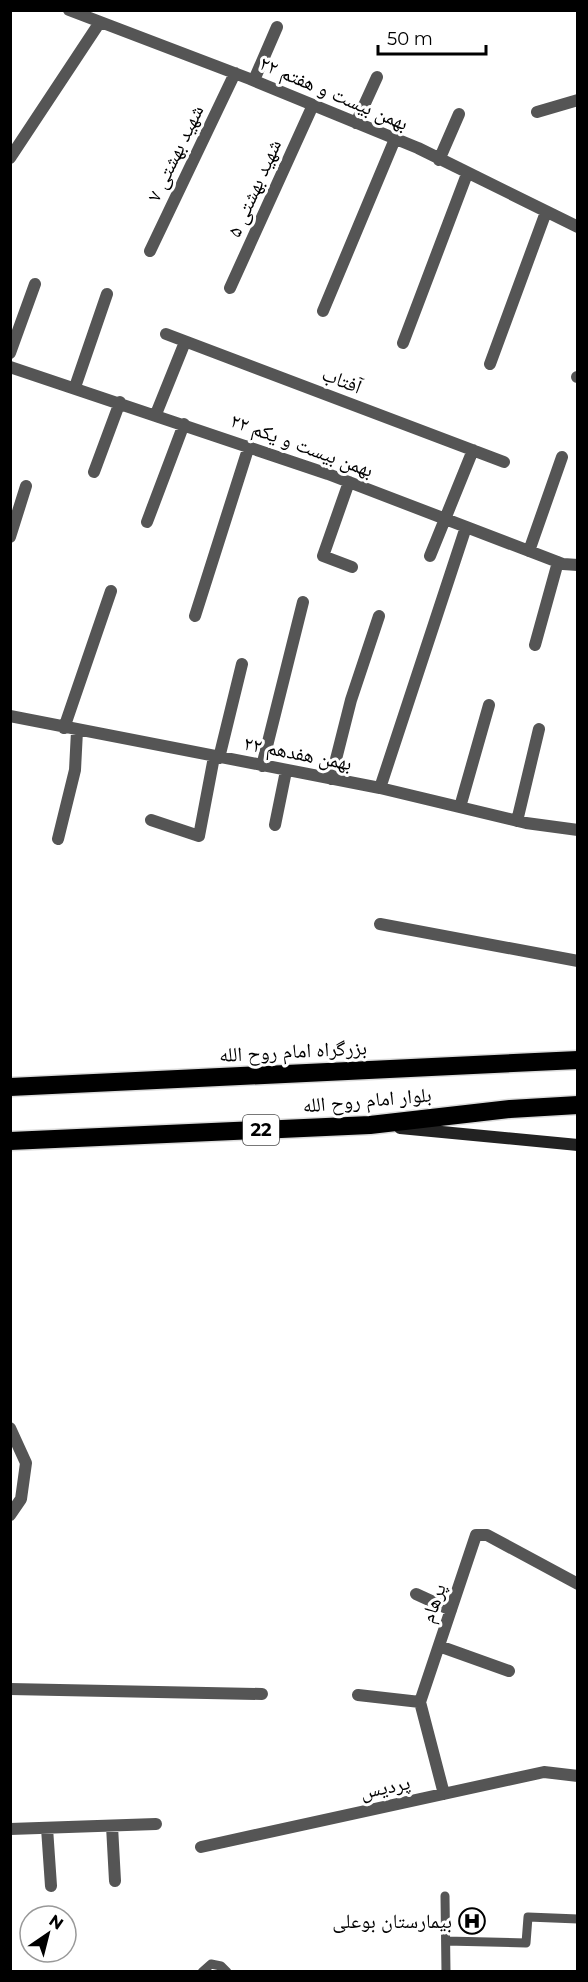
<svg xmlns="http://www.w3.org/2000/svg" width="588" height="1982" font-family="Montserrat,'Noto Naskh Arabic',sans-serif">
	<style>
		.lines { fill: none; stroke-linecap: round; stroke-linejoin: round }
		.highway-casing { stroke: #dbdbdb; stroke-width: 21 }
		.lane { stroke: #555; stroke-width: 9 }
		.street { stroke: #555; stroke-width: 12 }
		.secondary { stroke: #222; stroke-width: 12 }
		.highway { stroke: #000; stroke-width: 18 }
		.labels { text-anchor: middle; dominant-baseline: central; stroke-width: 6; stroke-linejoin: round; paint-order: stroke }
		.shield { fill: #fff; stroke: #4c4c4c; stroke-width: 1.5 }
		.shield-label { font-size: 18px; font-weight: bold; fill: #000 }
		.street-label { font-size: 20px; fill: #000; stroke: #fff }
		.poi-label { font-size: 20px; fill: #000; stroke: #fff; text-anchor: end }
	</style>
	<rect width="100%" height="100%" fill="#fff"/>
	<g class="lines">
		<g class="highway-casing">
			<path id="highway" d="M 10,1087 L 578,1060
				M 10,1141 L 370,1125 L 510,1109 L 578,1105"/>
		</g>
		<path class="lane" d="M 445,1896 L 446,1972
			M 446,1941 L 526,1943 L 528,1917 L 578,1919
			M 202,1972 L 211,1964 L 221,1966 L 227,1972"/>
		<path class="street" d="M 69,10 L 250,79 L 418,148 L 578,227
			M 254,80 L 277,27
			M 537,112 L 578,100
			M 356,123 L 377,77
			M 10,158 L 100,22
			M 439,160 L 459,114
			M 150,251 L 235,73
			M 230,288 L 313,105
			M 323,311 L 395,139
			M 166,334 L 504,462
			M 403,343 L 467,174
			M 10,353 L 35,284
			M 490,364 L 546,212
			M 10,367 L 328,474 L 563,564 L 578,565
			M 577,377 L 578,377
			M 75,387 L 107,294
			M 156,414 L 185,342
			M 94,472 L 120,402
			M 349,482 L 323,556 L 352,567
			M 147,522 L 184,424
			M 10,537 L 26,486
			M 529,551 L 562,457
			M 430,556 L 473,450
			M 195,616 L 249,446
			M 535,645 L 558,562
			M 10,716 L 380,788 L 526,823 L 578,830
			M 64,728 L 111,591
			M 219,758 L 242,664
			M 262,766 L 303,602
			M 331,779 L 351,700 L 379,616
			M 380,788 L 466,527
			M 460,807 L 489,705
			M 151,820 L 199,836 L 214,757
			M 517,821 L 539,729
			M 275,825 L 286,771
			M 58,839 L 75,770 L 77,731
			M 380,924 L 578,961
			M 10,1428 L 26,1463 L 21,1499 L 10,1515
			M 416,1594 L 451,1610
			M 439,1646 L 509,1671
			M 10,1689 L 262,1694
			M 358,1695 L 420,1702
			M 444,1794 L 420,1702 L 476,1535 L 487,1535 L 578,1584
			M 112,1826 L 115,1881
			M 47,1828 L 51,1886
			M 10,1829 L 156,1824
			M 201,1847 L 544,1772 L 578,1776"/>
		<path class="secondary" d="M 400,1128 L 578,1145"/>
		<use href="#highway" class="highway"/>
	</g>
	<defs>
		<g id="hospital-ring" transform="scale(1.35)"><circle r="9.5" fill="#fff" stroke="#000" stroke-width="1.5"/><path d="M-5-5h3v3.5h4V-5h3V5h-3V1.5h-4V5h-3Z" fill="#000"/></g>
	</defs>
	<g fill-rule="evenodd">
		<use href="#hospital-ring" x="472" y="1921"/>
	</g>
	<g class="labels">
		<rect class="shield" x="243" y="1115" width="36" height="30" rx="4.5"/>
		<g class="shield-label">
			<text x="261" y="1130">22</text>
		</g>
		<g class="street-label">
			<text transform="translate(334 93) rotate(23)">۲۲ بهمن بیست و هفتم</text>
			<text transform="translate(175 153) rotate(-64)">شهید بهشتی ۷</text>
			<text transform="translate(254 188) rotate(-66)">شهید بهشتی ۵</text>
			<text transform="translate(342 380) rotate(21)">آفتاب</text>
			<text transform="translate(302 445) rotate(20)">۲۲ بهمن بیست و یکم</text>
			<text transform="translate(298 753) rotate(11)">۲۲ بهمن هفدهم</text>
			<text transform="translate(293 1051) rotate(-3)">بزرگراه امام روح الله</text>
			<text transform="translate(367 1100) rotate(-5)">بلوار امام روح الله</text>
			<text transform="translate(433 1603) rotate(-71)">پرهام</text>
			<text transform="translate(385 1787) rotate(-12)">پردیس</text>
		</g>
		<g class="poi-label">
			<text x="452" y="1921">بیمارستان بوعلی</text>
		</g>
	</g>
	<rect width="588" height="1982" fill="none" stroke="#000000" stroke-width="24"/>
	<g transform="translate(48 1934) rotate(35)"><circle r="28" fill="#ffffff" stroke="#999999" stroke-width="1.5"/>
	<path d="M0-4.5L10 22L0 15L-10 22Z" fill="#000000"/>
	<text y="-9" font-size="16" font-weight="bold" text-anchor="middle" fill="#000000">N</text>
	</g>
	<path d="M378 45v9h108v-9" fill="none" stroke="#000000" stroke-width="3"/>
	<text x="387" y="45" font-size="18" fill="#000000" stroke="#ffffff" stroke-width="4.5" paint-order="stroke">50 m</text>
</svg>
